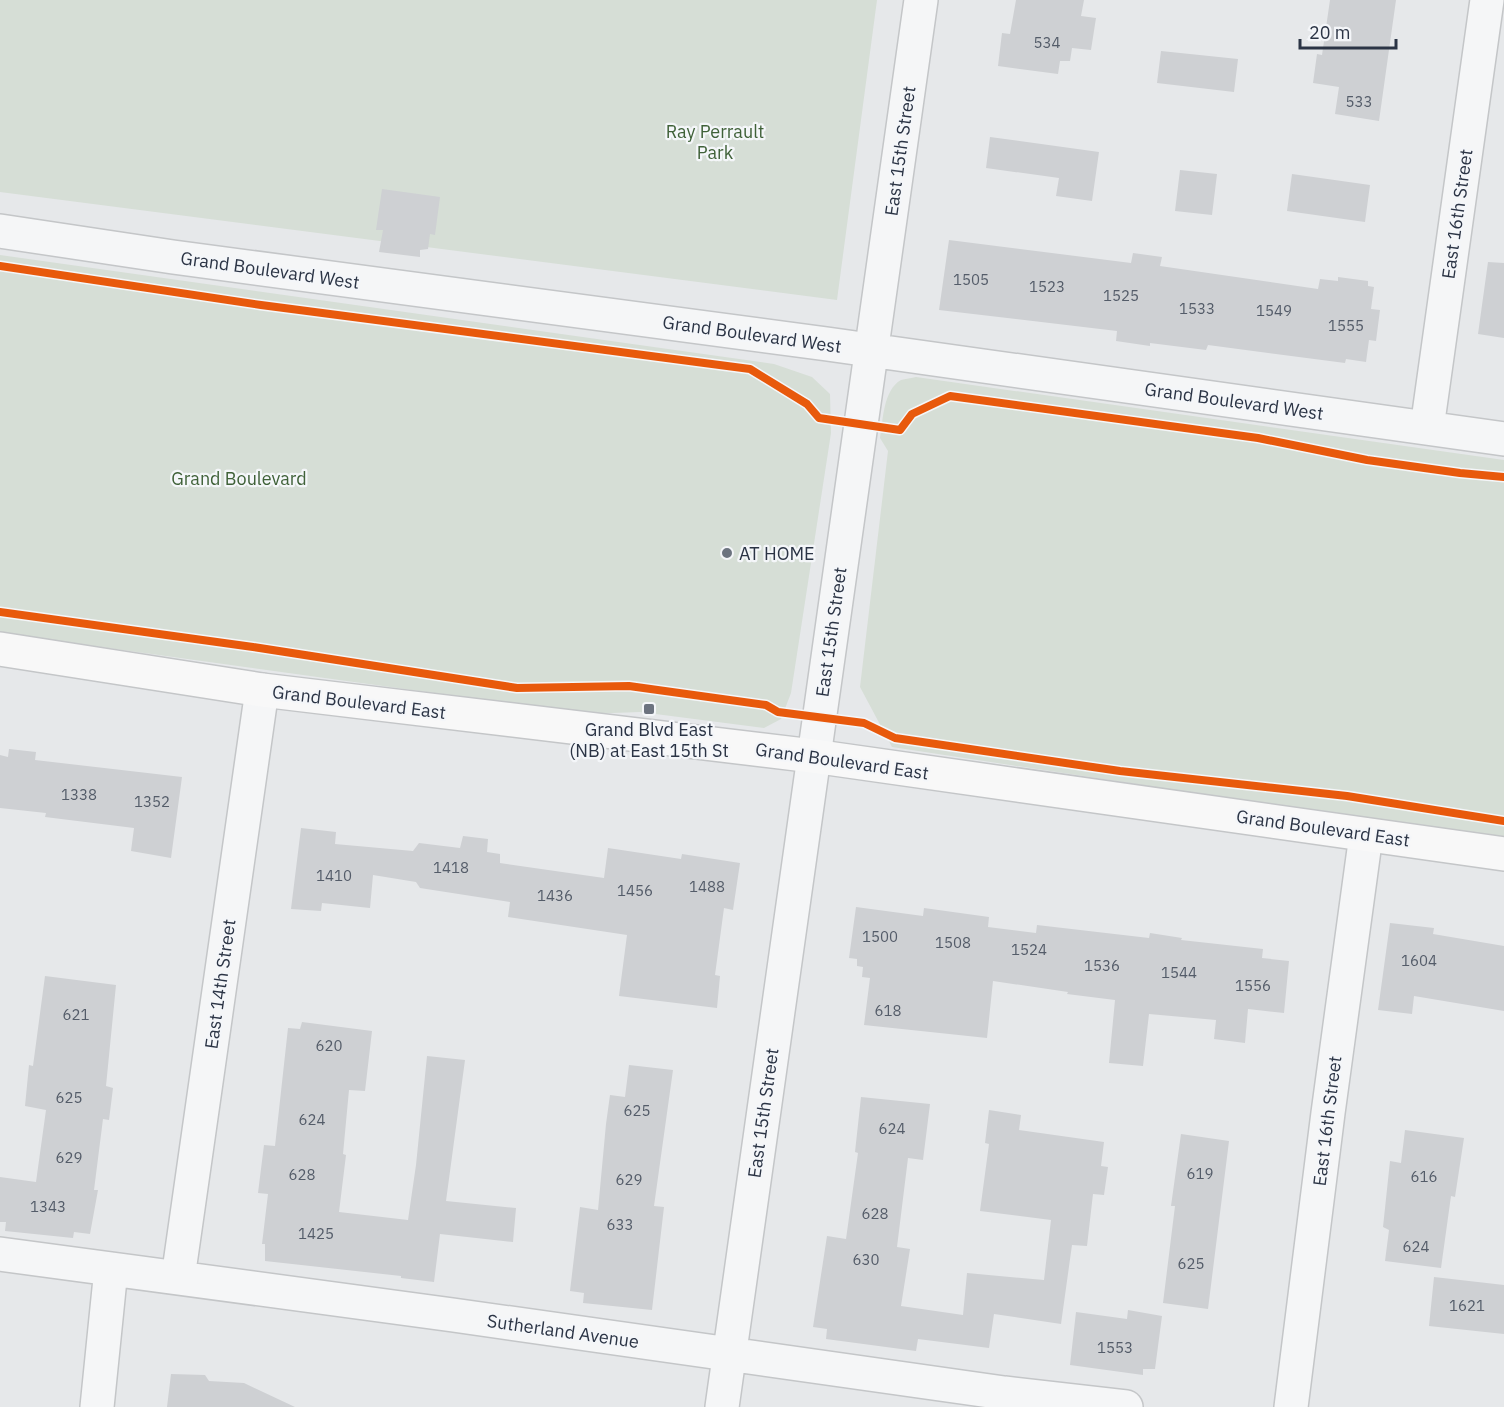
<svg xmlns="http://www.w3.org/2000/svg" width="1504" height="1407" font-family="'IBM Plex Sans',sans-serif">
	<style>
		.green { fill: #d6ded6 }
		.building { fill: #ced0d3 }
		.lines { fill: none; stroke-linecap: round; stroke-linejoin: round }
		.minor-casing { stroke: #c4c6c8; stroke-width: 36 }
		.secondary-casing { stroke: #c4c6c8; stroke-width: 36 }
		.minor { stroke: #f5f6f7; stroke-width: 33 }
		.secondary { stroke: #f8f8f8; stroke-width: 33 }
		.cycleway-casing { stroke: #f4f6f9; stroke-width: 11 }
		.cycleway { stroke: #e8590c; stroke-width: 8 }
		.poi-dot { fill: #6c737f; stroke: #f4f6f9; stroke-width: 2 }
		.labels { text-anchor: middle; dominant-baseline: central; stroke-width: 4.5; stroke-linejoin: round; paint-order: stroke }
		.number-label { font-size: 15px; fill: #545c69 }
		.park-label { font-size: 18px; fill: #3f6138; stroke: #f4f6f9 }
		.street-label { font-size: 18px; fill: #2b3445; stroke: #f4f6f9 }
		.poi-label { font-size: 18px; fill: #2b3445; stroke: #f4f6f9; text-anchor: start }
	</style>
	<rect width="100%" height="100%" fill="#e6e8ea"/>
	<path class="green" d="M 0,0 L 877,0 L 837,300 L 0,192 Z
		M 0,255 L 774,364 L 812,377 L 830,394 L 831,433 L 791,693 L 781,719 L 764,728 L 640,712 L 585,714 L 0,633 Z
		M 916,377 L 1504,460 L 1504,837 L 1306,810 L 892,747 L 860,687 L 888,451 L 880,438 C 883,421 883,390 901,380 C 905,379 912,378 916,377 Z"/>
	<path class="building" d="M 1016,0 L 1084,0 L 1081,16 L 1096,18 L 1091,50 L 1072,48 L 1070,61 L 1060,61 L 1058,74 L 998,66 L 1002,33 L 1010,34 Z
		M 1330,0 L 1396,0 L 1379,121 L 1335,114 L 1339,87 L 1313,83 L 1317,54 L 1322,55 Z
		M 1161,51 L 1238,59 L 1234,92 L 1157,83 Z
		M 990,137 L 1099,152 L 1092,201 L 1056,196 L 1059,178 L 986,168 Z
		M 1180,170 L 1217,174 L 1212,215 L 1175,211 Z
		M 1292,174 L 1370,185 L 1365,222 L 1287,211 Z
		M 382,189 L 440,197 L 435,235 L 430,234 L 428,249 L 420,250 L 420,257 L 379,252 L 383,230 L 376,230 Z
		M 949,240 L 1131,263 L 1133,253 L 1162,257 L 1160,266 L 1318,289 L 1320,279 L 1338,281 L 1338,277 L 1368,281 L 1368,286 L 1374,287 L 1371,309 L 1380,310 L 1376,341 L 1369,340 L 1366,362 L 1346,359 L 1345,363 L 1208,345 L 1206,350 L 1150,343 L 1150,346 L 1116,341 L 1117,331 L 939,310 Z
		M 1488,262 L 1504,263 L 1504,338 L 1478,334 Z
		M 9,749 L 36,752 L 35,760 L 182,777 L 171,858 L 131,851 L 134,828 L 45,817 L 46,813 L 0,808 L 0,755 L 8,757 Z
		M 301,828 L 336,832 L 335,844 L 413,851 L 419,843 L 460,848 L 463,836 L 488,839 L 487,852 L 500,854 L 500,863 L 604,878 L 608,848 L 681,859 L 682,854 L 740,863 L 733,910 L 724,908 L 715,975 L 720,976 L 717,1008 L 619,996 L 627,935 L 508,917 L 510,902 L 420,888 L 416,882 L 373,875 L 370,908 L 322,903 L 321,911 L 291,909 Z
		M 856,907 L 923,916 L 924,908 L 989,917 L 988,927 L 1036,933 L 1037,925 L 1149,938 L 1150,933 L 1182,938 L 1181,940 L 1263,949 L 1262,958 L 1289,961 L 1284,1013 L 1248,1009 L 1245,1043 L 1214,1039 L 1216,1020 L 1149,1014 L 1143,1066 L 1109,1063 L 1115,1000 L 1067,994 L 1068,992 L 993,981 L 987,1038 L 864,1025 L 870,978 L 862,977 L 863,967 L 857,966 L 857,959 L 849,958 Z
		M 1390,923 L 1434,928 L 1433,934 L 1504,946 L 1504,1011 L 1414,996 L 1412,1014 L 1378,1010 Z
		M 45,976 L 116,985 L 106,1086 L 113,1088 L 109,1120 L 103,1119 L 94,1190 L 98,1190 L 90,1234 L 74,1232 L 73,1238 L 5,1231 L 6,1222 L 0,1222 L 0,1177 L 36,1182 L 46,1110 L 25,1106 L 29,1065 L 33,1066 Z
		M 302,1022 L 372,1031 L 365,1091 L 349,1090 L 343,1154 L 346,1155 L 339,1212 L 408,1220 L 416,1165 L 427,1056 L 465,1060 L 446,1201 L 516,1208 L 513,1242 L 440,1234 L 434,1282 L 401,1278 L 401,1276 L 265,1261 L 265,1244 L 262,1244 L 268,1194 L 258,1193 L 264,1145 L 275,1146 L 288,1028 L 300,1029 Z
		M 629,1065 L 673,1070 L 654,1206 L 664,1207 L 652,1310 L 583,1303 L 584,1293 L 570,1291 L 580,1207 L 598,1210 L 606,1124 L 610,1095 L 625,1097 Z
		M 861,1097 L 930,1104 L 923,1160 L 908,1158 L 897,1247 L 910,1249 L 901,1306 L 963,1315 L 967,1273 L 1044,1280 L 1051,1220 L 980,1211 L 989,1144 L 985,1143 L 989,1110 L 1021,1115 L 1019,1130 L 1104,1142 L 1101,1166 L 1108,1167 L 1104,1195 L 1093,1194 L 1087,1246 L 1072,1245 L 1061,1324 L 994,1314 L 989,1348 L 918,1339 L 916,1351 L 826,1339 L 827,1329 L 813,1327 L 827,1236 L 846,1239 L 858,1153 L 855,1152 Z
		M 1405,1130 L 1464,1138 L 1455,1197 L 1451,1196 L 1441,1268 L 1385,1261 L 1389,1230 L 1383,1227 L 1390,1161 L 1401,1163 Z
		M 1181,1134 L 1229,1141 L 1208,1309 L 1163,1303 L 1175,1206 L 1171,1206 Z
		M 1434,1277 L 1504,1285 L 1504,1334 L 1429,1326 Z
		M 1128,1310 L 1162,1316 L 1155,1369 L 1143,1369 L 1143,1375 L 1070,1365 L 1076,1312 L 1127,1319 Z
		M 171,1374 L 205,1375 L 209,1381 L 244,1383 L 295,1407 L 167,1407 Z"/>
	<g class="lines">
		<g class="minor-casing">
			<path id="minor" d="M 0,231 L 173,257 L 827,344 L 1504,439
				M 1427,428 L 1487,0
				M 0,1254 L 453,1315 L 1004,1393 L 1126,1407
				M 178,1278 L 262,690
				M 97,1407 L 111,1269
				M 722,1407 L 921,0
				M 1291,1407 L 1328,1113 L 1366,835"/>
		</g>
		<g class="secondary-casing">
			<path id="secondary" d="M 0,649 L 262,690 L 813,756 L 1504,854"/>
		</g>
		<use href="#minor" class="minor"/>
		<use href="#secondary" class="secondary"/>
		<g class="cycleway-casing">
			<path id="cycleway" d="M 0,266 L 261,305 L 750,369 L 807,404 L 819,418 L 900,430 L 912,414 L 950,396 L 1258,438 L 1367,460 L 1460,473 L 1504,477
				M 0,612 L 253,647 L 517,688 L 629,686 L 766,705 L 778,712 L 864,723 L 895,738 L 1120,771 L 1347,796 L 1504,821"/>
		</g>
		<use href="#cycleway" class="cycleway"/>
	</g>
	<g class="poi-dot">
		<circle cx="727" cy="553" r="6"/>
		<rect x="643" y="703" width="12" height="12" rx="3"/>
	</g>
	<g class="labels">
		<g class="number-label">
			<text x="1047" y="42">534</text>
			<text x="1359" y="101">533</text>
			<text x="971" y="279">1505</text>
			<text x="1047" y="286">1523</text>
			<text x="1121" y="295">1525</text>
			<text x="1197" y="308">1533</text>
			<text x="1274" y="310">1549</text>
			<text x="1346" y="325">1555</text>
			<text x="79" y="794">1338</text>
			<text x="152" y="801">1352</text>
			<text x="451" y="867">1418</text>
			<text x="334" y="875">1410</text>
			<text x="707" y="886">1488</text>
			<text x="635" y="890">1456</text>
			<text x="555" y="895">1436</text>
			<text x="880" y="936">1500</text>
			<text x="953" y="942">1508</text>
			<text x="1029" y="949">1524</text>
			<text x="1419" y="960">1604</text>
			<text x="1102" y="965">1536</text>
			<text x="1179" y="972">1544</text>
			<text x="1253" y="985">1556</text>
			<text x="888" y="1010">618</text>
			<text x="76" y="1014">621</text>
			<text x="329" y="1045">620</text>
			<text x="69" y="1097">625</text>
			<text x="637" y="1110">625</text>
			<text x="312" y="1119">624</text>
			<text x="892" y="1128">624</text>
			<text x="69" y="1157">629</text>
			<text x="1200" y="1173">619</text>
			<text x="302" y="1174">628</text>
			<text x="1424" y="1176">616</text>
			<text x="629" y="1179">629</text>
			<text x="48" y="1206">1343</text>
			<text x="875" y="1213">628</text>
			<text x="620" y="1224">633</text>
			<text x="316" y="1233">1425</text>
			<text x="1416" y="1246">624</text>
			<text x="866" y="1259">630</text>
			<text x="1191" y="1263">625</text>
			<text x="1467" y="1305">1621</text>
			<text x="1115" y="1347">1553</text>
		</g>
		<g class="park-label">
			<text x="715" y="131">Ray Perrault<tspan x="715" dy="21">Park</tspan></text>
			<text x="239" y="478">Grand Boulevard</text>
		</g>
		<g class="street-label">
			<text transform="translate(900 151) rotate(-82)">East 15th Street</text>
			<text transform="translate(1457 214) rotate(-82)">East 16th Street</text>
			<text transform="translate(270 270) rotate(8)">Grand Boulevard West</text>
			<text transform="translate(752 334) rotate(8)">Grand Boulevard West</text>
			<text transform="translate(1234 401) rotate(8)">Grand Boulevard West</text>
			<text transform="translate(831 632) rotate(-82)">East 15th Street</text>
			<text transform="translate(359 702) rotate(7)">Grand Boulevard East</text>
			<text transform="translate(842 761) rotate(8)">Grand Boulevard East</text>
			<text transform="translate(1323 828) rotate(8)">Grand Boulevard East</text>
			<text transform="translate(220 984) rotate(-82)">East 14th Street</text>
			<text transform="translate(763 1113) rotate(-82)">East 15th Street</text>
			<text transform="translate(1327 1121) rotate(-83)">East 16th Street</text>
			<text transform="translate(563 1331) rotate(8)">Sutherland Avenue</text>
		</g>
		<g class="poi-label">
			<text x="739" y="553">AT HOME</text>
			<text x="649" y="729" text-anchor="middle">Grand Blvd East<tspan x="649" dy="21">(NB) at East 15th St</tspan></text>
		</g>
	</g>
	<path d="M1300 39v9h96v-9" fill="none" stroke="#2b3445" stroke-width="3"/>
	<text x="1309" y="39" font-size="18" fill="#2b3445" stroke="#f4f6f9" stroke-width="4.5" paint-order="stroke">20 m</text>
</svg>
